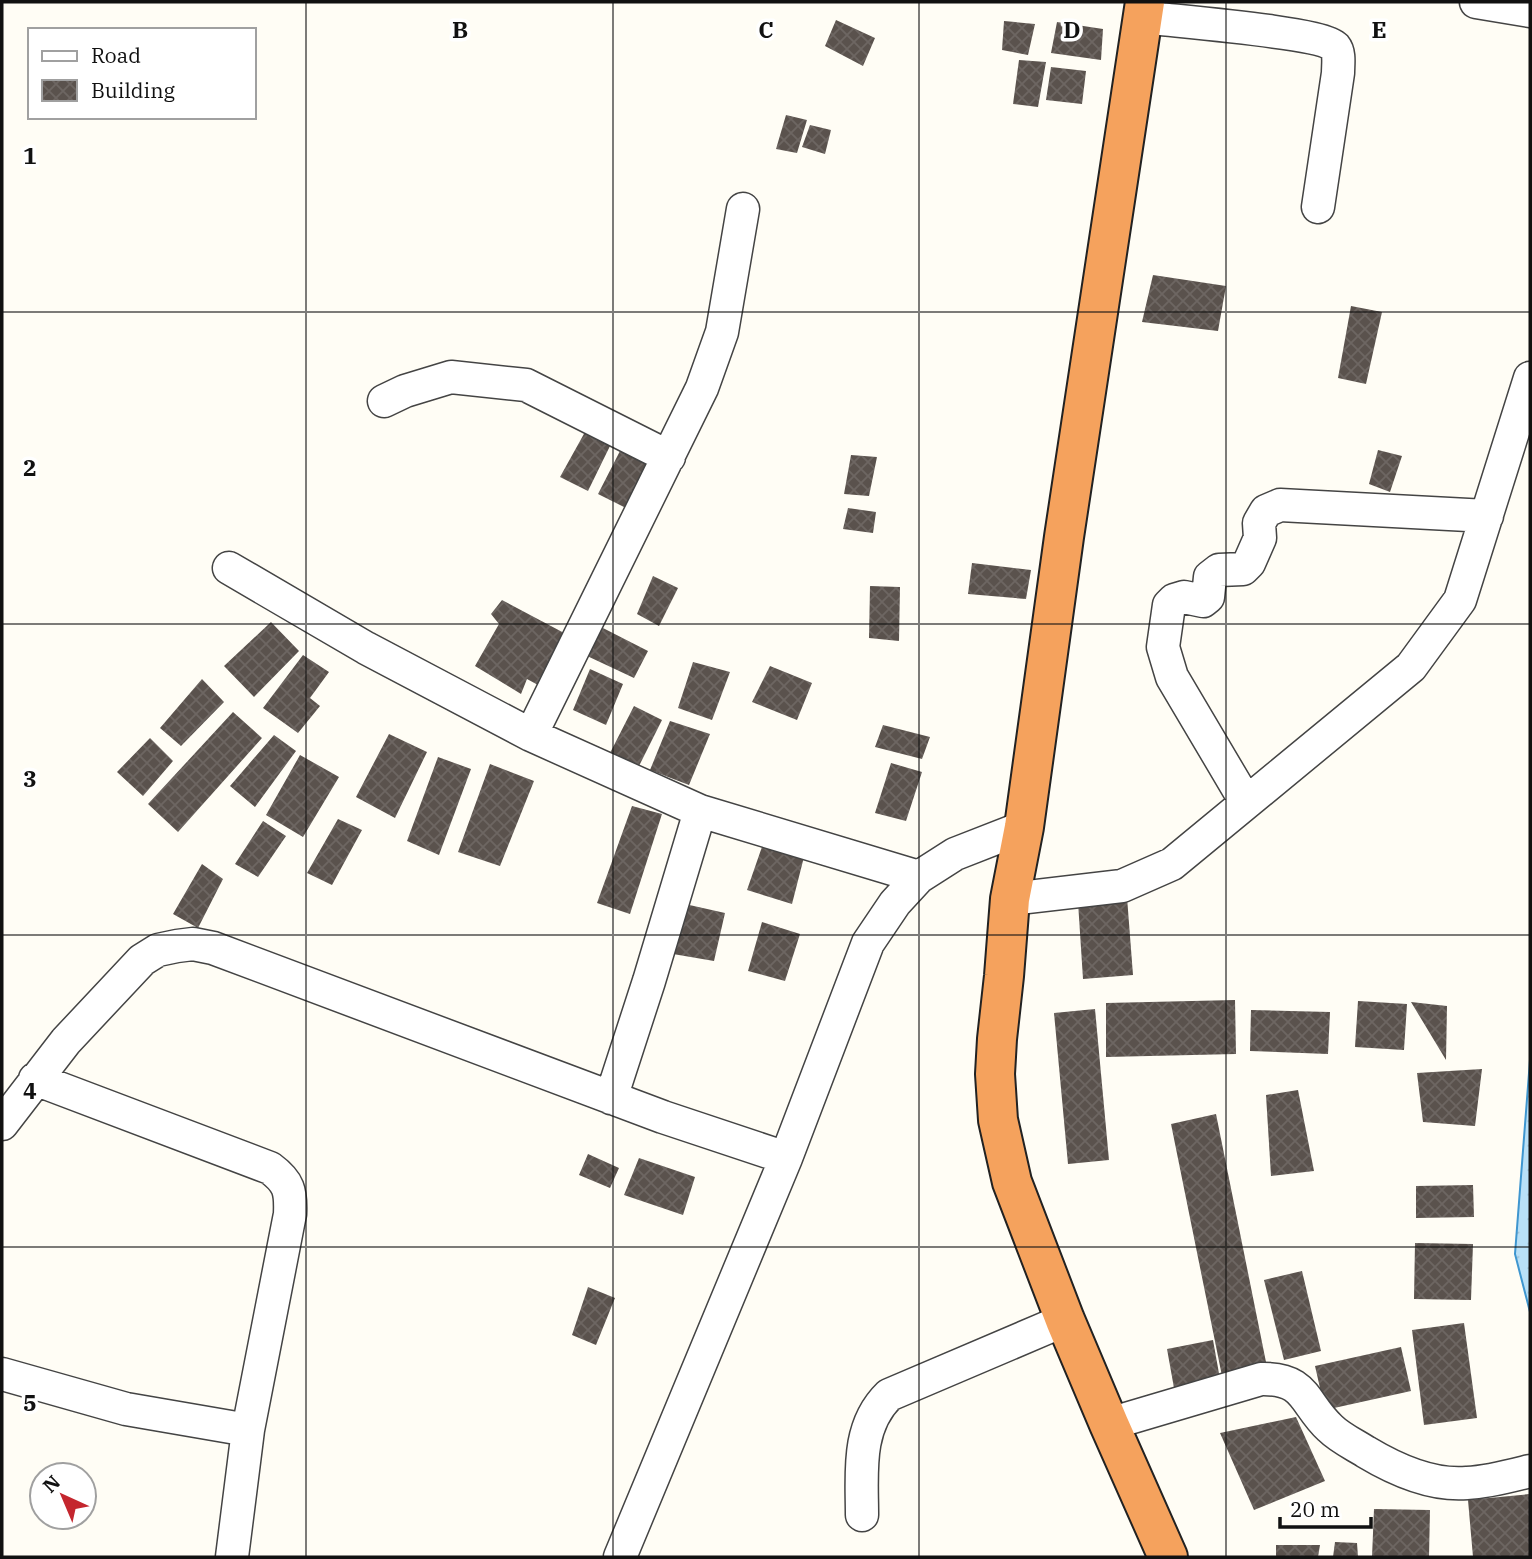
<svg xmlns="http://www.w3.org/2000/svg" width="1532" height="1559" font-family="'IBM Plex Serif',serif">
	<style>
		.water { fill: url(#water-ripples); stroke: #3f96cf; stroke-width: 2 }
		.building { fill: url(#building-cross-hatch) }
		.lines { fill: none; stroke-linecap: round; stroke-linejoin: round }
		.street-casing { stroke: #444; stroke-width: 35 }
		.highway-casing { stroke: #222; stroke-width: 42 }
		.street { stroke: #fff; stroke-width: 32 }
		.highway { stroke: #f5a25d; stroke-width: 38 }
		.grid { fill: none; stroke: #111; stroke-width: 2; stroke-opacity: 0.55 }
		.grid-label { font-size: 23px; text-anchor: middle; font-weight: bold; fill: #111; stroke: #fff; stroke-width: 7; stroke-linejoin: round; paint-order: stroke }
	</style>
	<defs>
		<pattern id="water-ripples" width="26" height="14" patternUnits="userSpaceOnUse" patternTransform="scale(1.75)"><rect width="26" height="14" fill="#b9e0f7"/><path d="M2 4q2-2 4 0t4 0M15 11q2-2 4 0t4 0" fill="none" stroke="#9ebfd3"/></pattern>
		<pattern id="building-cross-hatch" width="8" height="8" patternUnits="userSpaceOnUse" patternTransform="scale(1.75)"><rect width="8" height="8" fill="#5a524d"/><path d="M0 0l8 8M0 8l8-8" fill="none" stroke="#6d6662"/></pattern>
	</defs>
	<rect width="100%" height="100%" fill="#fffdf5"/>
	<path class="water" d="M 1530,1060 L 1530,1312 L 1515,1254 Z"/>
	<path class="building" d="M 836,20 L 875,38 L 863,66 L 825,46 Z
		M 1004,21 L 1035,24 L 1028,55 L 1002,50 Z
		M 1057,22 L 1103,29 L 1101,60 L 1051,53 Z
		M 1019,60 L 1046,62 L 1038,107 L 1013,104 Z
		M 1051,67 L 1086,71 L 1082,104 L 1046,100 Z
		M 786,115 L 807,120 L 797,153 L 776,149 Z
		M 810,125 L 831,130 L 825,154 L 802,147 Z
		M 1153,275 L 1226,286 L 1218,331 L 1142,322 Z
		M 1351,306 L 1382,312 L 1366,384 L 1338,378 Z
		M 585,432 L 610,446 L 588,491 L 560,477 Z
		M 1378,450 L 1402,456 L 1390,492 L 1369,484 Z
		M 620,451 L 651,464 L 628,509 L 598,494 Z
		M 851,455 L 877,457 L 869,496 L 844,494 Z
		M 848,508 L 876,512 L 873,533 L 843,529 Z
		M 972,563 L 1031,570 L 1026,599 L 968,594 Z
		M 653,576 L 678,588 L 659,626 L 637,614 Z
		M 870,586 L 900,587 L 899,641 L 869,638 Z
		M 502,600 L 566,634 L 538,685 L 527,679 L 521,694 L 475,666 L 499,624 L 491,614 Z
		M 271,622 L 299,651 L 254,697 L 224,666 Z
		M 601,627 L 648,651 L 634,678 L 585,655 Z
		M 303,655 L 329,672 L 310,698 L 320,706 L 298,733 L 263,708 Z
		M 693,662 L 730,672 L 712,720 L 678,708 Z
		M 770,666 L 812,683 L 797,720 L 752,702 Z
		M 590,669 L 623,684 L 606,725 L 573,710 Z
		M 202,679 L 224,702 L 181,746 L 160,728 Z
		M 634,706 L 662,720 L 639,766 L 610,753 Z
		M 233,712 L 262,738 L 178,832 L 148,804 Z
		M 670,721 L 710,734 L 689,785 L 650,770 Z
		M 883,725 L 930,737 L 922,759 L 875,747 Z
		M 389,734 L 427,752 L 395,818 L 356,797 Z
		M 274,735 L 296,751 L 255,807 L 230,786 Z
		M 150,738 L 173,761 L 143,796 L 117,772 Z
		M 300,755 L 339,777 L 303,837 L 266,815 Z
		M 438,757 L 471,769 L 439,855 L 407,841 Z
		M 891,763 L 922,772 L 906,821 L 875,813 Z
		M 490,764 L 534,781 L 500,866 L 458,852 Z
		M 632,806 L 662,814 L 630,914 L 597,903 Z
		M 338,819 L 362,830 L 332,885 L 307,873 Z
		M 263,821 L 286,836 L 258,877 L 235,864 Z
		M 764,841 L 804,857 L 792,904 L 747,890 Z
		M 202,864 L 223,879 L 198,928 L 173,914 Z
		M 1127,897 L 1133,975 L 1083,979 L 1078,902 Z
		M 685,904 L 725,913 L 714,961 L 673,954 Z
		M 762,922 L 800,934 L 785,981 L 748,971 Z
		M 1235,1000 L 1236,1054 L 1106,1057 L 1106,1003 Z
		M 1358,1001 L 1407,1004 L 1404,1050 L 1355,1047 Z
		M 1411,1002 L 1447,1006 L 1446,1060 Z
		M 1095,1009 L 1109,1160 L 1068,1164 L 1054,1013 Z
		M 1251,1010 L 1330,1012 L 1328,1054 L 1250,1051 Z
		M 1482,1069 L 1475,1126 L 1423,1122 L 1417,1073 Z
		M 1298,1090 L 1314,1171 L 1271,1176 L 1266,1095 Z
		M 1216,1114 L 1267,1367 L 1222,1376 L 1171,1124 Z
		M 588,1154 L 619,1168 L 610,1188 L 579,1175 Z
		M 639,1158 L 695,1177 L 683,1215 L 624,1195 Z
		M 1473,1185 L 1474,1217 L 1416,1218 L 1416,1186 Z
		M 1415,1243 L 1473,1244 L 1471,1300 L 1414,1299 Z
		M 1302,1271 L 1321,1351 L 1284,1360 L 1264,1280 Z
		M 588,1287 L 615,1298 L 596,1345 L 572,1335 Z
		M 1464,1323 L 1477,1418 L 1424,1425 L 1412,1330 Z
		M 1213,1340 L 1220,1379 L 1174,1388 L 1167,1349 Z
		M 1401,1347 L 1411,1391 L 1325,1410 L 1315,1366 Z
		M 1296,1417 L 1325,1481 L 1254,1510 L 1220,1433 Z
		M 1530,1494 L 1530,1557 L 1473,1557 L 1468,1500 Z
		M 1374,1509 L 1430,1510 L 1429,1557 L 1372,1557 Z
		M 1335,1542 L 1357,1543 L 1358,1557 L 1333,1557 Z
		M 1276,1545 L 1320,1545 L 1318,1557 L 1276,1557 Z"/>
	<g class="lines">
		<g class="street-casing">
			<path id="street" d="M 1476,2 L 1530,11
				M 1142,17 C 1171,21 1321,32 1335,47 C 1340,53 1338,65 1338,73 L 1318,207
				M 384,401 L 405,391 L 451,377 L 526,385 L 669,457
				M 229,568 L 366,648 L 531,735 L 700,811 L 919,877
				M 531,735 L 702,388 L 722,332 L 743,209
				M 1246,802 L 1172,677 L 1163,647 L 1169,605 L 1174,600 L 1184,597 L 1203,601 L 1208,597 L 1210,577 L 1219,570 L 1243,569 L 1249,563 L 1260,538 L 1259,523 L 1266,511 L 1280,505 L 1487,516
				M 1010,899 L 1122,886 L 1172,864 L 1411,667 L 1460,600 L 1530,378
				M 35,1079 L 270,1168 C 289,1182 291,1191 290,1214 L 248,1430 L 232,1557
				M 611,1098 L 649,981 L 700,811
				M 2,1124 L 66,1041 L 142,960 L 158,950 L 177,946 L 193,944 L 213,948 L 663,1117 L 786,1158 L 868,943 L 895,903 L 919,877 L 955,854 L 1024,827
				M 2,1374 L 126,1409 L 248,1430
				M 1109,1424 L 1261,1379 C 1307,1378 1303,1403 1330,1428 C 1340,1438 1355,1445 1366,1452 C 1396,1470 1432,1486 1467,1483 C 1488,1482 1510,1476 1530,1471
				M 862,1515 C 862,1474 856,1427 889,1395 L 1065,1320
				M 620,1557 L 786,1158"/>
		</g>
		<g class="highway-casing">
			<path id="highway" d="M 1145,2 L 1064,537 L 1024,827 L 1010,899 L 1004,976 L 997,1039 L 995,1074 L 998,1120 L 1012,1182 L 1065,1320 L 1109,1424 L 1168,1557"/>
		</g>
		<use href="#street" class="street"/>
		<use href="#highway" class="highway"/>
	</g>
	<path class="grid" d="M 306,2 L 306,1557M 613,2 L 613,1557M 919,2 L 919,1557M 1226,2 L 1226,1557M 2,312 L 1530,312M 2,624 L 1530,624M 2,935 L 1530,935M 2,1247 L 1530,1247"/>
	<g class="grid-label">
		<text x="460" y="38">B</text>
		<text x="766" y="38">C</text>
		<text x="1072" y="38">D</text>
		<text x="1379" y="38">E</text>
		<text x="30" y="164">1</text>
		<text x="30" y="476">2</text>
		<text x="30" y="787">3</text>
		<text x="30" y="1099">4</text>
		<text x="30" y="1411">5</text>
	</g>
	<rect width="1532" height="1559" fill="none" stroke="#111111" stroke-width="7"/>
	<rect x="28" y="28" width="228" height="91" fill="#ffffff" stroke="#a0a0a0" stroke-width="2"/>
	<rect x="42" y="51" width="35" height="10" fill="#ffffff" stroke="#a0a0a0" stroke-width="2"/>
	<text x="91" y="63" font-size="21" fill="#111111">Road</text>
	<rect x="42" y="80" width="35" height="21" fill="url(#building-cross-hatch)" stroke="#a0a0a0" stroke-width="2"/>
	<text x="91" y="98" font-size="21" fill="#111111">Building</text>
	<g transform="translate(63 1496) rotate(316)"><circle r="33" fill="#ffffff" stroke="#a0a0a0" stroke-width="2"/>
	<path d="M0-5L12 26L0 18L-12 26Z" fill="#c4262e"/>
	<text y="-10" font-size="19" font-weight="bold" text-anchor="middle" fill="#111111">N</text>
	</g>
	<path d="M1280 1517v10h91v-10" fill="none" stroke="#111111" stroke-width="3.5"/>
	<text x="1290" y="1517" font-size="21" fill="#111111" stroke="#ffffff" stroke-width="5" paint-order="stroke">20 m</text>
</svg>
